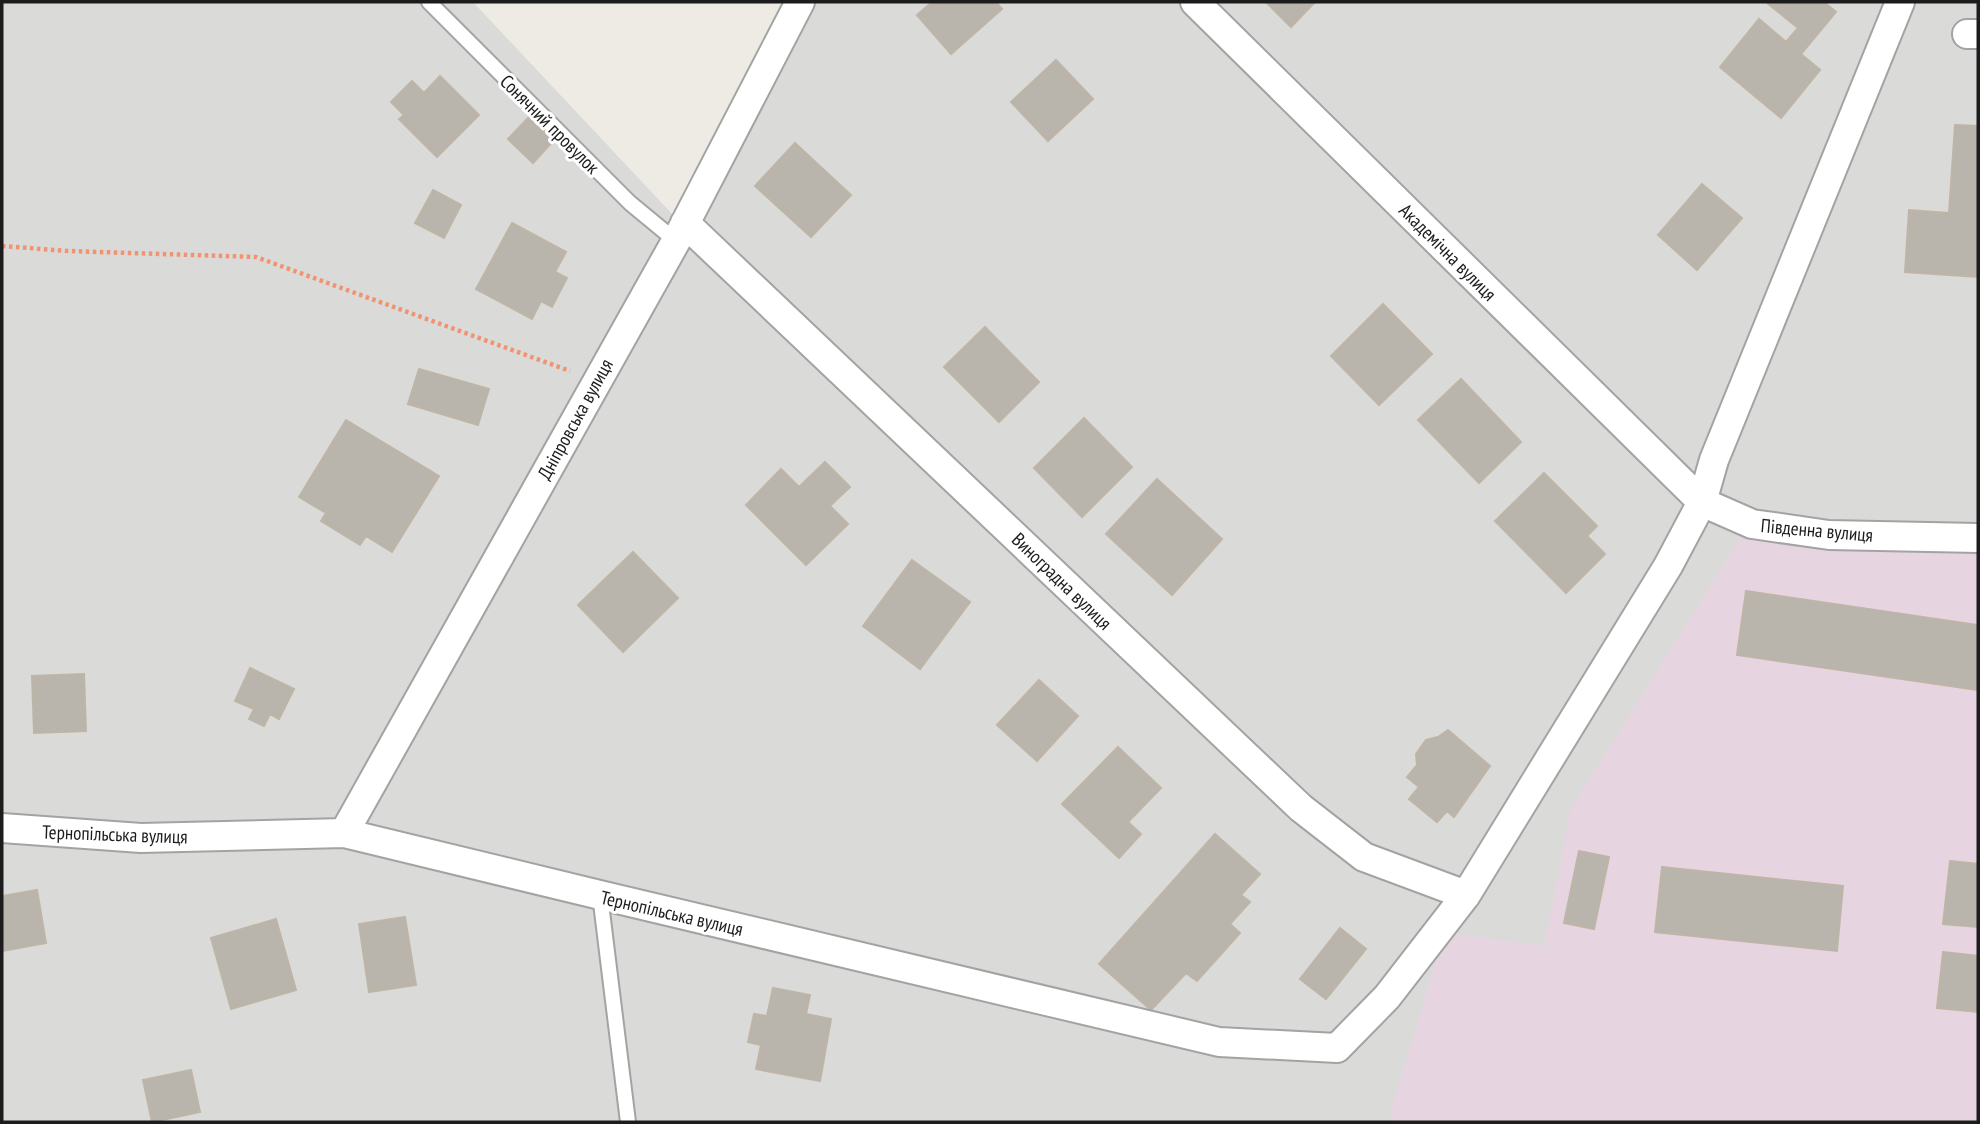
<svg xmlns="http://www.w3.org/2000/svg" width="1980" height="1124" font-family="'PT Sans Narrow',sans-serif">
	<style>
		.residential { fill: #dadad9 }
		.industrial { fill: #e6d5e0 }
		.building { fill: #b9b4ac; stroke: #beb5a6; stroke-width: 2 }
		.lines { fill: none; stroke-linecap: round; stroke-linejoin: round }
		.lane-casing { stroke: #a3a3a3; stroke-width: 18 }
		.street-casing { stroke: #a3a3a3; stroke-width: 32 }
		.path { stroke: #f19370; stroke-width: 4.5; stroke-dasharray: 3.5 3.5; stroke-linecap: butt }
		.lane { stroke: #fff; stroke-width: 14 }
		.street { stroke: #fff; stroke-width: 28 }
		.labels { text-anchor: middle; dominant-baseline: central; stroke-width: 6; stroke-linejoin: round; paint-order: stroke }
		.street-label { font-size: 19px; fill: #1c1c1c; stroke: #fff }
	</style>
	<rect width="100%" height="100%" fill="#edebe3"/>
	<path class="residential" d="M 2,2 L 473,2 L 674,216 L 800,2 L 1978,2 L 1978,1122 L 2,1122 Z"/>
	<path class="industrial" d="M 1741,537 L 1978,539 L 1978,1122 L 1388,1122 L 1444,932 L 1544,946 L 1571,809 Z"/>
	<path class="building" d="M 932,2 L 996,2 L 1002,9 L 951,54 L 917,15 Z
		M 1266,2 L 1315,2 L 1291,27 Z
		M 1766,2 L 1824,2 L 1836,12 L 1801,54 L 1820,70 L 1781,118 L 1720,67 L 1759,19 L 1786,42 L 1798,28 Z
		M 1056,60 L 1093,99 L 1048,141 L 1011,102 Z
		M 440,76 L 479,115 L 437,157 L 399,119 L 404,115 L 391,102 L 412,81 L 424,93 Z
		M 529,117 L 554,140 L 533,163 L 508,139 Z
		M 1955,125 L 1978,126 L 1978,277 L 1905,272 L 1909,210 L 1949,213 Z
		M 795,143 L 851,195 L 811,237 L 755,186 Z
		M 1702,184 L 1742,218 L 1697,270 L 1658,235 Z
		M 433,190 L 461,205 L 444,238 L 415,223 Z
		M 512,223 L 566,252 L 555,272 L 567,278 L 552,307 L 541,301 L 532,319 L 476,289 Z
		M 1383,304 L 1432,354 L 1379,405 L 1331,356 Z
		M 985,327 L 1039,382 L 999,422 L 944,367 Z
		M 419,369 L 489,389 L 478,425 L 408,404 Z
		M 1461,379 L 1521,442 L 1479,483 L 1418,420 Z
		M 1084,418 L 1132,467 L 1082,517 L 1034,468 Z
		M 346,420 L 439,476 L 392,552 L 366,536 L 360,545 L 321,521 L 326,513 L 299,497 Z
		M 825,462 L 850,487 L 830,506 L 848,524 L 806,565 L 746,505 L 781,469 L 799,487 Z
		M 1544,473 L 1597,526 L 1587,536 L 1605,554 L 1566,593 L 1495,521 Z
		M 1157,479 L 1222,539 L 1172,595 L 1106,534 Z
		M 633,552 L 678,598 L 623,652 L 578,605 Z
		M 912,560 L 970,602 L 920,669 L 863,626 Z
		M 1746,591 L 1978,625 L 1978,690 L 1737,655 Z
		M 250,668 L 294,689 L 279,719 L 270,714 L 264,726 L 249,719 L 254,709 L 235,701 Z
		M 84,674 L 86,731 L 34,733 L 32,676 Z
		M 1039,680 L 1078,716 L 1037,761 L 997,725 Z
		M 1448,730 L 1490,766 L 1454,817 L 1447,811 L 1437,822 L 1409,799 L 1419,787 L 1407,777 L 1417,765 L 1416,754 L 1426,740 L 1438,737 Z
		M 1118,747 L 1161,788 L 1128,822 L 1141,834 L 1119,858 L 1062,804 Z
		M 1215,834 L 1260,874 L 1241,895 L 1250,902 L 1230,924 L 1240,933 L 1197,981 L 1186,973 L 1151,1010 L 1099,964 Z
		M 1579,851 L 1609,857 L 1594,929 L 1564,923 Z
		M 1950,861 L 1978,864 L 1978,927 L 1943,924 Z
		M 1662,867 L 1843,886 L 1837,951 L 1655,932 Z
		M 37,890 L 46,943 L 2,951 L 2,896 Z
		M 405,917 L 416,985 L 369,992 L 359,924 Z
		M 276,919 L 296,990 L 231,1009 L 211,938 Z
		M 1340,928 L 1366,949 L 1326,999 L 1300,979 Z
		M 1943,952 L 1978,956 L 1978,1012 L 1937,1008 Z
		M 773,988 L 810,995 L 806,1014 L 831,1019 L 820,1081 L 756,1069 L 761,1045 L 748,1042 L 754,1014 L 767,1016 Z
		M 191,1070 L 200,1112 L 152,1122 L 143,1080 Z"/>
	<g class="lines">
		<g class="lane-casing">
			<path id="lane" d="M 429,2 L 630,203 L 676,241
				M 600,895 L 628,1122"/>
		</g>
		<g class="street-casing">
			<path id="street" d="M 1195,2 L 1702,502 L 1752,524 L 1829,535 L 1978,538
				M 1967,34 L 1978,34
				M 685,223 L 1301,808 L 1364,857 L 1466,895
				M 2,828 L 141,838 L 344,833 L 600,895 L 1219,1042 L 1337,1048 L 1387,997 L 1466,895 L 1668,566 L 1702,502 L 1714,460 L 1900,2
				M 344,833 L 676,241 L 800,2"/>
		</g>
		<path class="path" d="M 2,246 L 68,251 L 256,257 L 570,371"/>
		<use href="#lane" class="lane"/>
		<use href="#street" class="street"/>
	</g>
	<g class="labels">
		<g class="street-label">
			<text transform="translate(550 124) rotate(45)">Сонячний провулок</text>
			<text transform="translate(1448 252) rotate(45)">Академічна вулиця</text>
			<text transform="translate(575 419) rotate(-61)">Дніпровська вулиця</text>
			<text transform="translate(1817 530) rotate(5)">Південна вулиця</text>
			<text transform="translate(1062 581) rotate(44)">Виноградна вулиця</text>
			<text transform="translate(115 834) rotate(2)">Тернопільська вулиця</text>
			<text transform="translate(672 913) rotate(13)">Тернопільська вулиця</text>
		</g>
	</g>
	<rect width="1980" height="1124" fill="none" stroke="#1c1c1c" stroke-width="7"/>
</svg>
